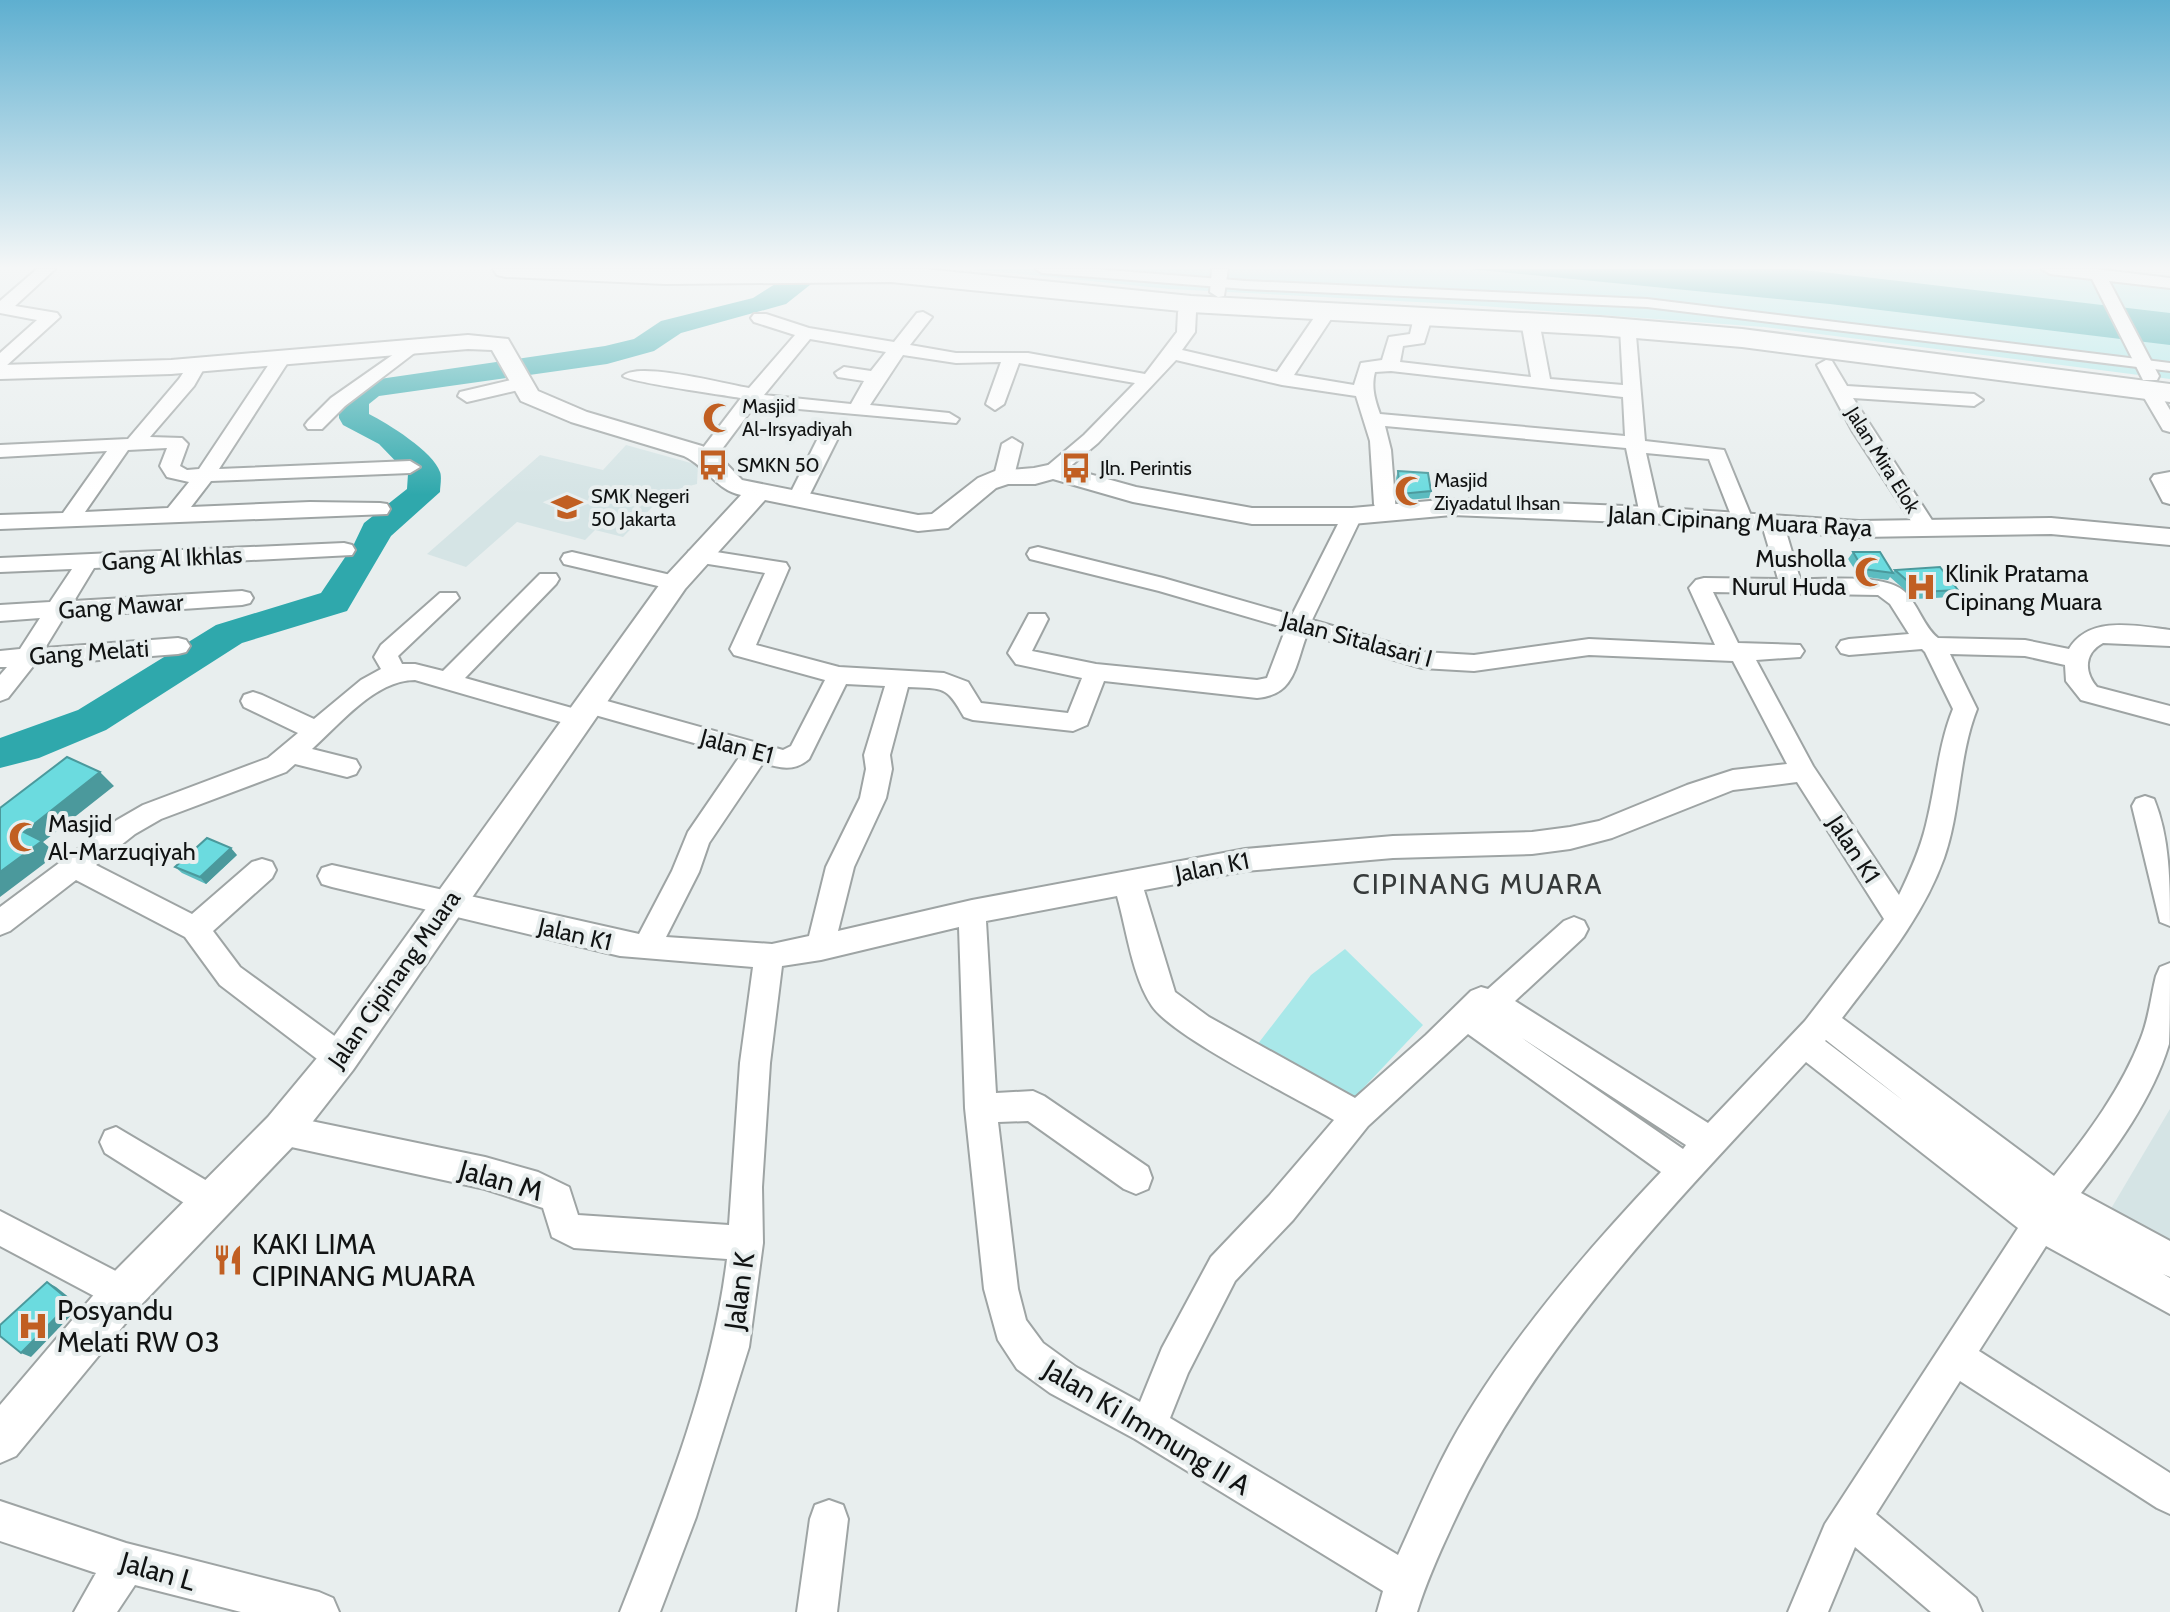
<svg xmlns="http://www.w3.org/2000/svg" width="2170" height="1612" font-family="Cabin,sans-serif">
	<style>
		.built { fill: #d5e4e5 }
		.green { fill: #a9e8e9 }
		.water { fill: #2fa8ac }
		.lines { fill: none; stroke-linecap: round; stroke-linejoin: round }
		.river { fill: #2fa8ac; fill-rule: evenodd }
		.pedestrian-casing { stroke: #9ea4a4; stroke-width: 4 }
		.minor-casing { stroke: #9ea4a4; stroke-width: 4 }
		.tertiary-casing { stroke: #9ea4a4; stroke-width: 4 }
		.primary-casing { stroke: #9ea4a4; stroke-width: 4 }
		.pedestrian { fill: #fff; fill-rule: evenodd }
		.minor { fill: #fff; fill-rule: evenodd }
		.tertiary { fill: #fff; fill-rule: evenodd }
		.primary { fill: #fff; fill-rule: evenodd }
		.wall { fill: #5cbcc0 }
		.shaded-wall { fill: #4b999c }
		.building { fill: #6bdbdf; stroke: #4b999c; stroke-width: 2 }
		.labels { text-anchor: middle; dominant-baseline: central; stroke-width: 8; stroke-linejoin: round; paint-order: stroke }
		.far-poi-label { font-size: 20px; fill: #111313; stroke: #e8eeee; text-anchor: start }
		.far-street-label { font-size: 20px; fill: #111313; stroke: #e8eeee }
		.street-label { font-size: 24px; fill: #111313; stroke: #e8eeee }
		.poi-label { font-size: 24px; fill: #111313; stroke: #e8eeee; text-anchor: start }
		.quarter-label { font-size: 28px; letter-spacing: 2px; fill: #363a3a; stroke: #e8eeee }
		.near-street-label { font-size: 28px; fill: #111313; stroke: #e8eeee }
		.near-poi-label { font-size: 28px; fill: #111313; stroke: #e8eeee; text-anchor: start }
	</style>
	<rect width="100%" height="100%" fill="#e8eeee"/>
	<path class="built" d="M 626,445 L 698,465 L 697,484 L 667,492 L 623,537 L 595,530 L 585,540 L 517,522 L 466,567 L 427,554 L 540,455 L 603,470 Z
		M 2170,1109 L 2170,1251 L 2109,1212 Z"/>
	<path class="green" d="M 971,269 L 2050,269 L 2170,283 L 2170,379 L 1764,327 L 1455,304 L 1170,289 Z
		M 1345,949 L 1423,1025 L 1351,1101 L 1257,1045 L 1311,975 Z"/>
	<path class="water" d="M 1469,269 L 1797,269 L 2170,313 L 2170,345 L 1830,304 Z"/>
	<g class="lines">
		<path class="river" d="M 799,269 L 830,269 L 786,304 L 681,333 L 654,351 L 607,364 L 379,396 L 369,404 L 369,414 C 387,423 434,452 440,472 C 442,477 440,487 440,492 L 391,536 L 347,611 L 242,643 L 106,730 L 39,758 L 0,768 L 0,738 L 78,710 L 216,625 L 321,593 L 354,544 L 364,523 L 407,489 L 408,474 L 379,444 L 343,425 L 339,418 L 339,402 L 359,382 L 605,346 L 634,339 L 661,321 L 753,298 Z"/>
		<g class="pedestrian-casing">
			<path id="pedestrian" d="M 1036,269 L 1094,269 L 1246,281 L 1647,299 L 2170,363 L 2170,371 L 1647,307 L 1246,289 L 1042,273 Z"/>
		</g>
		<g class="minor-casing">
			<path id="minor" d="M 37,269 L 55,269 L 15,306 L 57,313 L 60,317 L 6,366 L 0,367 L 0,353 L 37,320 L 0,313 L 0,301 Z
				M 1212,269 L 1228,269 L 1224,296 L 1218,297 L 1210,292 Z
				M 2042,269 L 2095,269 L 2170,278 L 2170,288 L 2109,281 L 2159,376 L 2157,380 L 2143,380 L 2141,376 L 2092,279 L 2050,274 Z
				M 1191,299 L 1200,304 L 1196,312 L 1195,332 L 1182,350 L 1277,372 L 1320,309 L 1332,309 L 1335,313 L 1294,375 L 1354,385 L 1361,363 L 1382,360 L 1389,337 L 1410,334 L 1414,317 L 1423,312 L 1432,317 L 1424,343 L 1403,346 L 1400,362 L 1531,377 L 1521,321 L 1530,316 L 1539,321 L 1550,379 L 1623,385 L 1620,328 L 1623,324 L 1635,324 L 1645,441 L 1724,450 L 1754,523 L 1750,528 L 1736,528 L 1709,459 L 1646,453 L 1660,515 L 1650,522 L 1640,515 L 1626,448 L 1385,426 L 1391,450 L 1396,513 L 1386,519 L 1379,518 L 1374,504 L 1370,441 L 1356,396 L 1282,385 L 1176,360 L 1098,443 L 1060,475 L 1053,477 L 1043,471 L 1046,467 L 1084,435 L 1135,383 L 1019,363 L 1004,404 L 995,410 L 986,404 L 1001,362 L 956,363 L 903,355 L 870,405 L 949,413 L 959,419 L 956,423 L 755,405 L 713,461 L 706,463 L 696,457 L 741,398 C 724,395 628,382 623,376 C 638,361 725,384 749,388 L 795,335 L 754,322 L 751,318 L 754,314 L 766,314 L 809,328 L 894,342 L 917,313 L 923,312 L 932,317 L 910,345 L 956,353 L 1028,353 L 1145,374 L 1177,332 L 1178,312 L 1185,300 ZM 810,339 L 886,352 L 871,371 L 844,367 L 835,373 L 838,377 L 864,381 L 851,404 L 764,395 ZM 1391,371 L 1623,397 L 1625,436 L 1380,414 C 1375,400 1371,387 1375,372 Z
				M 411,342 L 417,343 L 420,347 L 417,351 L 345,406 L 322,429 L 308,429 L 305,425 L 308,421 L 331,398 Z
				M 283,351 L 292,356 L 219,469 L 410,461 L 420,467 L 410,473 L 211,481 L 191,507 L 310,502 L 380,503 L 387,504 L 390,509 L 387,514 L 0,529 L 0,515 L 63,513 L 107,451 L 0,457 L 0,445 L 128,439 L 179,379 L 191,361 L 197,360 L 206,365 L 194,386 L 150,437 L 182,438 L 188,444 L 180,466 L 187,470 L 199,469 L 277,352 ZM 167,448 L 160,466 L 167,477 L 189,482 L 168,508 L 85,512 L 128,450 Z
				M 1826,360 L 1832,361 L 1847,386 L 1974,394 L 1983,400 L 1974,406 L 1853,398 L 1937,528 L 1933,533 L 1919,533 L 1853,432 L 1817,365 Z
				M 520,378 L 529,384 L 527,388 L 467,402 L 458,396 L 460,392 Z
				M 2148,383 L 2155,385 L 2170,410 L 2170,432 L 2163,430 L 2139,389 Z
				M 832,424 L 842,430 L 807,500 L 804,504 L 790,504 L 787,500 L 822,430 Z
				M 1012,438 L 1022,444 L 1014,476 L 1004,482 L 997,480 L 994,476 L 1002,444 Z
				M 2170,472 L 2170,504 L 2163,502 L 2151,479 L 2154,475 Z
				M 1352,509 L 1362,516 L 1312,620 L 1422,652 L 1474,655 L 1589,639 L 1715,645 L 1689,588 L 1696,580 L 1704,578 L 1778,579 L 1762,525 L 1773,518 L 1784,525 L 1800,579 C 1827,580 1885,573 1905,592 C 1919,606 1923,626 1938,638 L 2025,640 L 2069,649 C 2089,615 2137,626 2170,630 L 2170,646 L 2103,643 C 2084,653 2084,672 2097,687 L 2170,706 L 2170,724 L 2081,700 L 2066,681 L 2065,665 L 2025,656 L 1950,654 L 1977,709 C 1958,757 1961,810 1944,858 C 1922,919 1880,968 1842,1018 L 2054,1176 C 2088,1134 2122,1088 2141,1038 C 2149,1018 2151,996 2156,976 L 2160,967 L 2170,963 C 2170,988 2170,1021 2169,1044 C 2153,1098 2115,1150 2081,1193 L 2170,1241 L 2170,1277 L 2163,1274 L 2170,1278 L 2170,1314 L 2046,1246 L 1979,1351 L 2170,1473 L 2170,1514 L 2157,1508 L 1960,1381 L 1876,1514 L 1976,1598 L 1982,1612 L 1931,1612 L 1855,1547 L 1828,1612 L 1788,1612 L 1825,1524 L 2018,1228 L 1806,1062 C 1673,1206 1532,1347 1451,1528 C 1438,1556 1426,1583 1417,1612 L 1377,1612 L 1383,1591 L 1135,1439 L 1050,1393 L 1017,1369 L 998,1340 L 984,1289 L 965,1108 L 959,927 L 821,960 L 782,966 L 770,1063 L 762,1187 L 763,1243 L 749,1347 L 696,1517 L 660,1612 L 620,1612 C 665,1498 712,1381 727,1259 L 574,1248 L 552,1237 L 543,1208 L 485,1189 L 282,1145 L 271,1141 L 266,1130 L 271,1119 L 282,1115 L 485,1157 L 538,1172 L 569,1187 L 578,1215 L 729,1225 L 740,1063 L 753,967 L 620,956 L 332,887 L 322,884 L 318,876 L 322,868 L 332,865 L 639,934 L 672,871 L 688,832 L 740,756 L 588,713 L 590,718 L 587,724 L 578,727 L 415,680 C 375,680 340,724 312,749 L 356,760 L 360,767 L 356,774 L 347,777 L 295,764 L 286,772 L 161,819 L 135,834 L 96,865 L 192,914 L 252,862 L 262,859 L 272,862 L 276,870 L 272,878 L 213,931 L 240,967 L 351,1048 L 355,1058 L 351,1068 L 340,1072 L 329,1068 L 220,985 L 185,937 L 76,880 L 10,931 L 0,935 L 0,907 L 117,820 L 143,805 L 268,758 L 298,733 L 244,707 L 241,701 L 244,695 L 253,692 L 262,695 L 314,719 L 361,680 L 381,669 L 374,657 L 381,645 L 440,593 L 456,593 L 459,598 L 398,656 L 402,664 L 415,664 L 443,671 L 540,574 L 556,574 L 559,579 L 556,584 L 465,678 L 579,710 L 577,705 L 580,699 L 589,696 L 783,750 L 791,746 L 825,680 L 734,655 L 730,649 L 765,573 L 689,561 L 686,556 L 689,551 L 697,549 L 786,563 L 789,568 L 756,645 L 839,667 L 944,673 L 968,682 L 981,703 L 1068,713 L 1082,678 L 1016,664 L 1008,653 L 1029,614 L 1045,614 L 1048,619 L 1032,651 L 1096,664 L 1257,680 L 1267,678 L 1286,628 L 1159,591 L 1030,559 L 1027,554 L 1030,549 L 1038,547 L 1163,578 L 1292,615 L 1342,516 ZM 1713,592 L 1878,595 L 1890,604 L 1909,634 L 1849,639 L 1841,641 L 1837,647 L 1841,653 L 1849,655 L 1922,649 L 1925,652 L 1953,709 C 1938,746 1936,786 1926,825 C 1920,850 1910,872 1899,895 L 1813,766 L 1756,660 L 1800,657 L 1804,651 L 1800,645 L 1738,643 ZM 1307,634 L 1422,668 L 1474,671 L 1589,655 L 1733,661 L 1787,764 L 1733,770 L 1687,785 L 1599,821 L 1570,827 L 1532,832 L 1393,836 L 1245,849 L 972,900 L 838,931 L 854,867 L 886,798 L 892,769 L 890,755 L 908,687 C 944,689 946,685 964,717 L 973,720 L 1073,731 L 1087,725 L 1104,681 L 1257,698 C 1295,695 1295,666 1307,634 ZM 846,684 L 885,686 L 864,755 L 866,769 L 860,798 L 826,867 L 809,936 L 772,944 L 666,937 L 699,872 L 709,843 L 763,763 C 780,768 794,772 809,759 ZM 1797,782 L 1884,919 L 1805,1021 L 1708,1123 L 1515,1001 L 1584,937 L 1588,929 L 1584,921 L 1574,917 L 1564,921 L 1488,989 L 1481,987 L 1471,991 L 1426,1035 L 1355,1098 L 1209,1017 L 1175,992 L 1144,890 L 1245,871 L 1393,858 L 1532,854 L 1570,849 L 1612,838 L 1733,790 ZM 1117,896 C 1127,931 1132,976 1152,1006 C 1173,1037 1296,1098 1334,1120 L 1269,1196 L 1211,1257 L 1162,1348 L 1140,1402 L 1076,1367 L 1043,1343 L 1026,1320 L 1018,1289 L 998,1122 L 1028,1121 L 1124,1189 L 1136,1194 L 1148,1189 L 1152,1178 L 1148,1167 L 1044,1096 L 1033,1091 L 996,1093 L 986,921 ZM 1468,1034 L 1661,1172 C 1586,1251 1503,1347 1450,1444 C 1431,1479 1415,1518 1398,1555 L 1170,1418 L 1188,1373 L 1235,1281 L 1293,1220 L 1368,1126 ZM 1522,1038 L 1686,1145 L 1683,1149 ZM 1826,1040 L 1905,1102 L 1825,1041 Z
				M 344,543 L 352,545 L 355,550 L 352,555 L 94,568 L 74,601 L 242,591 L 250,593 L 253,598 L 250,603 L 242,605 L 64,617 L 45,648 L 178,638 L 186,640 L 190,646 L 186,652 L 178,654 L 34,665 L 8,698 L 0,701 L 0,675 L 7,667 L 0,667 L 0,651 L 20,649 L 40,618 L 0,621 L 0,605 L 50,602 L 72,569 L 0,572 L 0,558 Z
				M 572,552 L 675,576 L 683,578 L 686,583 L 683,588 L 675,590 L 564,564 L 561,559 L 564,554 Z
				M 2145,796 L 2154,799 C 2170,838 2170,883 2170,926 L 2160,922 L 2132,806 L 2136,799 Z
				M 116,1127 L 224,1191 L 228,1202 L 224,1213 L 212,1218 L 200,1213 L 105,1153 L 100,1142 L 105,1131 Z
				M 0,1211 L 135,1281 L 140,1293 L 135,1305 L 123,1310 L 111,1305 L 0,1246 Z
				M 829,1500 L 843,1505 L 848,1519 L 837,1612 L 797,1612 L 810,1519 L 815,1505 Z
				M 0,1501 L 126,1543 L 319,1592 L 333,1598 L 339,1612 L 241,1612 L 135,1585 L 117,1612 L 74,1612 L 96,1573 L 0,1541 Z"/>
		</g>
		<g class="tertiary-casing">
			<path id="tertiary" d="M 468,335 L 508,339 L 538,391 L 587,412 L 702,446 L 715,452 L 742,480 L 918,515 L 932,514 L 978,478 L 995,471 L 1034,468 L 1053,464 L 1136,487 L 1252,508 L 1352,508 L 1452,499 L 1650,507 L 1859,521 L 2051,518 L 2170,529 L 2170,545 L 2051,534 L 1859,537 L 1650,523 L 1452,515 L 1352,524 L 1252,524 L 1133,502 L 1053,479 L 1035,484 L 1008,484 L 996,488 L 948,528 L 918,531 L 765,500 L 685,589 L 353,1070 L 296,1143 L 138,1308 L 16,1456 L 0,1463 L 0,1405 L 108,1278 L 268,1117 L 327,1046 L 665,577 L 741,495 C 716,490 707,467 684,456 L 571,422 L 521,401 L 492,350 L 468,349 L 171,374 L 0,379 L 0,365 L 171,360 Z"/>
		</g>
		<g class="primary-casing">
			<path id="primary" d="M 493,269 L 924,269 L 1191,296 L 1600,317 L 1742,329 L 2170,384 L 2170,402 L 1742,347 L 1600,335 L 1191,312 L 891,282 L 665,284 L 506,277 L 497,275 Z"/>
		</g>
		<use href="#pedestrian" class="pedestrian"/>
		<use href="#minor" class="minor"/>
		<use href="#tertiary" class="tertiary"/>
		<use href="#primary" class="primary"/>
	</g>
	<path class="wall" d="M 1398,471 L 1431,491 L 1429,498 L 1398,501 L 1396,478 Z
		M 1853,552 L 1892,573 L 1895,570 L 1958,590 L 1953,597 L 1915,599 L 1890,577 L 1888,580 L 1859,576 L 1848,559 Z
		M 237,855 L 206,884 L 182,873 L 175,867 Z"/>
	<path class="shaded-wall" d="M 100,772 L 114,786 L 43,842 L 57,854 L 0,897 L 0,872 L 24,832 Z
		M 231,848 L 237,855 L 206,884 L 200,877 Z
		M 47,1282 L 56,1287 L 80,1306 L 31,1357 L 21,1353 Z"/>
	<path class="building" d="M 1398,471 L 1428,473 L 1431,491 L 1400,494 Z
		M 1853,552 L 1880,552 L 1893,573 L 1863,569 Z
		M 1940,567 L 1958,590 L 1920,592 L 1895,570 Z
		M 67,757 L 100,772 L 24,832 L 42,841 L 0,872 L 0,808 Z
		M 207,838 L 231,848 L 200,877 L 175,867 Z
		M 47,1282 L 71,1302 L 21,1353 L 0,1336 L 0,1325 Z"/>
	<linearGradient id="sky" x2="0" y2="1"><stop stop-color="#5eafd0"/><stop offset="0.54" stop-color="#f5f7f7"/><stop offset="1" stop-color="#f5f7f7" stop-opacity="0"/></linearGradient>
	<rect width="2170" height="495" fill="url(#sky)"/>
	<defs>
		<g id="mosque-bare" transform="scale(2.4)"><path d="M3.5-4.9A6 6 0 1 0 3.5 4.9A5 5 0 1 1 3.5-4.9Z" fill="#c15f22" stroke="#e8eeee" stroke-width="2.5" paint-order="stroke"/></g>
		<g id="bus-bare" transform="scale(2.4)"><path d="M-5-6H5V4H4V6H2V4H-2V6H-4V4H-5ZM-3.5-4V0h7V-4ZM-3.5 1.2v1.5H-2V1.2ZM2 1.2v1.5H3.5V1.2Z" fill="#c15f22" stroke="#e8eeee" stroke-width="2.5" paint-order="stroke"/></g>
		<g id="school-bare" transform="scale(2.4)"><path d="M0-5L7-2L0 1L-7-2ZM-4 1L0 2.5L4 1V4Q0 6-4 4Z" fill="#c15f22" stroke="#e8eeee" stroke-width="2.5" paint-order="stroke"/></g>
		<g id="hospital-bare" transform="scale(2.4)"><path d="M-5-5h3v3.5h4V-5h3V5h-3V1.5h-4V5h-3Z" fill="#c15f22" stroke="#e8eeee" stroke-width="2.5" paint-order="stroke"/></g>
		<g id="restaurant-bare" transform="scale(2.4)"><path d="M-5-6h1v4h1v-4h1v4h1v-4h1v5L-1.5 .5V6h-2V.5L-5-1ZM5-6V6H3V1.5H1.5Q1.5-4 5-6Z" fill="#c15f22" stroke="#e8eeee" stroke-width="2.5" paint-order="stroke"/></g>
	</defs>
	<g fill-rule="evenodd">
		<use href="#mosque-bare" x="718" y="418"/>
		<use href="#bus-bare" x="713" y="465"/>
		<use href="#bus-bare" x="1076" y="468"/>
		<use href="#mosque-bare" x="1410" y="491"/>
		<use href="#school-bare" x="567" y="507"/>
		<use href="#mosque-bare" x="1870" y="572"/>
		<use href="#hospital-bare" x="1921" y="587"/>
		<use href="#mosque-bare" x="24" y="837"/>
		<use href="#restaurant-bare" x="228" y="1260"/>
		<use href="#hospital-bare" x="33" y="1326"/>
	</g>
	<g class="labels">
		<g class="far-poi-label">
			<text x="742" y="406">Masjid<tspan x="742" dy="23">Al-Irsyadiyah</tspan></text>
			<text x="737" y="465">SMKN 50</text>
			<text x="1100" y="468">Jln. Perintis</text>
			<text x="1434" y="480">Masjid<tspan x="1434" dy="23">Ziyadatul Ihsan</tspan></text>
			<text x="591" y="496">SMK Negeri<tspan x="591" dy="23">50 Jakarta</tspan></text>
		</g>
		<g class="far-street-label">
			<text transform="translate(1883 460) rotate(58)">Jalan Mira Elok</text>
		</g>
		<g class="street-label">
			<text transform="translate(1740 521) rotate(3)">Jalan Cipinang Muara Raya</text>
			<text transform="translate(172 558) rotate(-3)">Gang Al Ikhlas</text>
			<text transform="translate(121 606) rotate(-4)">Gang Mawar</text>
			<text transform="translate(1357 639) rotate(15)">Jalan Sitalasari I</text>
			<text transform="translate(89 652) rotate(-4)">Gang Melati</text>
			<text transform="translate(737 746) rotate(15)">Jalan E1</text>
			<text transform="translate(1854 849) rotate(57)">Jalan K1</text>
			<text transform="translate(1212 867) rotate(-11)">Jalan K1</text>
			<text transform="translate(575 934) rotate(13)">Jalan K1</text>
			<text transform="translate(394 979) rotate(-55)">Jalan Cipinang Muara</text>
		</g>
		<g class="poi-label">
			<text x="1846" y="558" text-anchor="end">Musholla<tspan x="1846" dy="28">Nurul Huda</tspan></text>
			<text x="1945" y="573">Klinik Pratama<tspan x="1945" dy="28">Cipinang Muara</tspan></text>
			<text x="48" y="823">Masjid<tspan x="48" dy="28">Al-Marzuqiyah</tspan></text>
		</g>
		<g class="quarter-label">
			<text x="1478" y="884">CIPINANG MUARA</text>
		</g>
		<g class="near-street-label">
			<text transform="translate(501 1180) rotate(16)">Jalan M</text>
			<text transform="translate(739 1291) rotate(-82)">Jalan K</text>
			<text transform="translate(1147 1427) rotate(31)">Jalan Ki Immung II A</text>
			<text transform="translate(158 1571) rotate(16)">Jalan L</text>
		</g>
		<g class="near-poi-label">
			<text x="252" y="1244">KAKI LIMA<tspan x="252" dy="32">CIPINANG MUARA</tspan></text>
			<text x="57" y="1310">Posyandu<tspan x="57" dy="32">Melati RW 03</tspan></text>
		</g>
	</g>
</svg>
